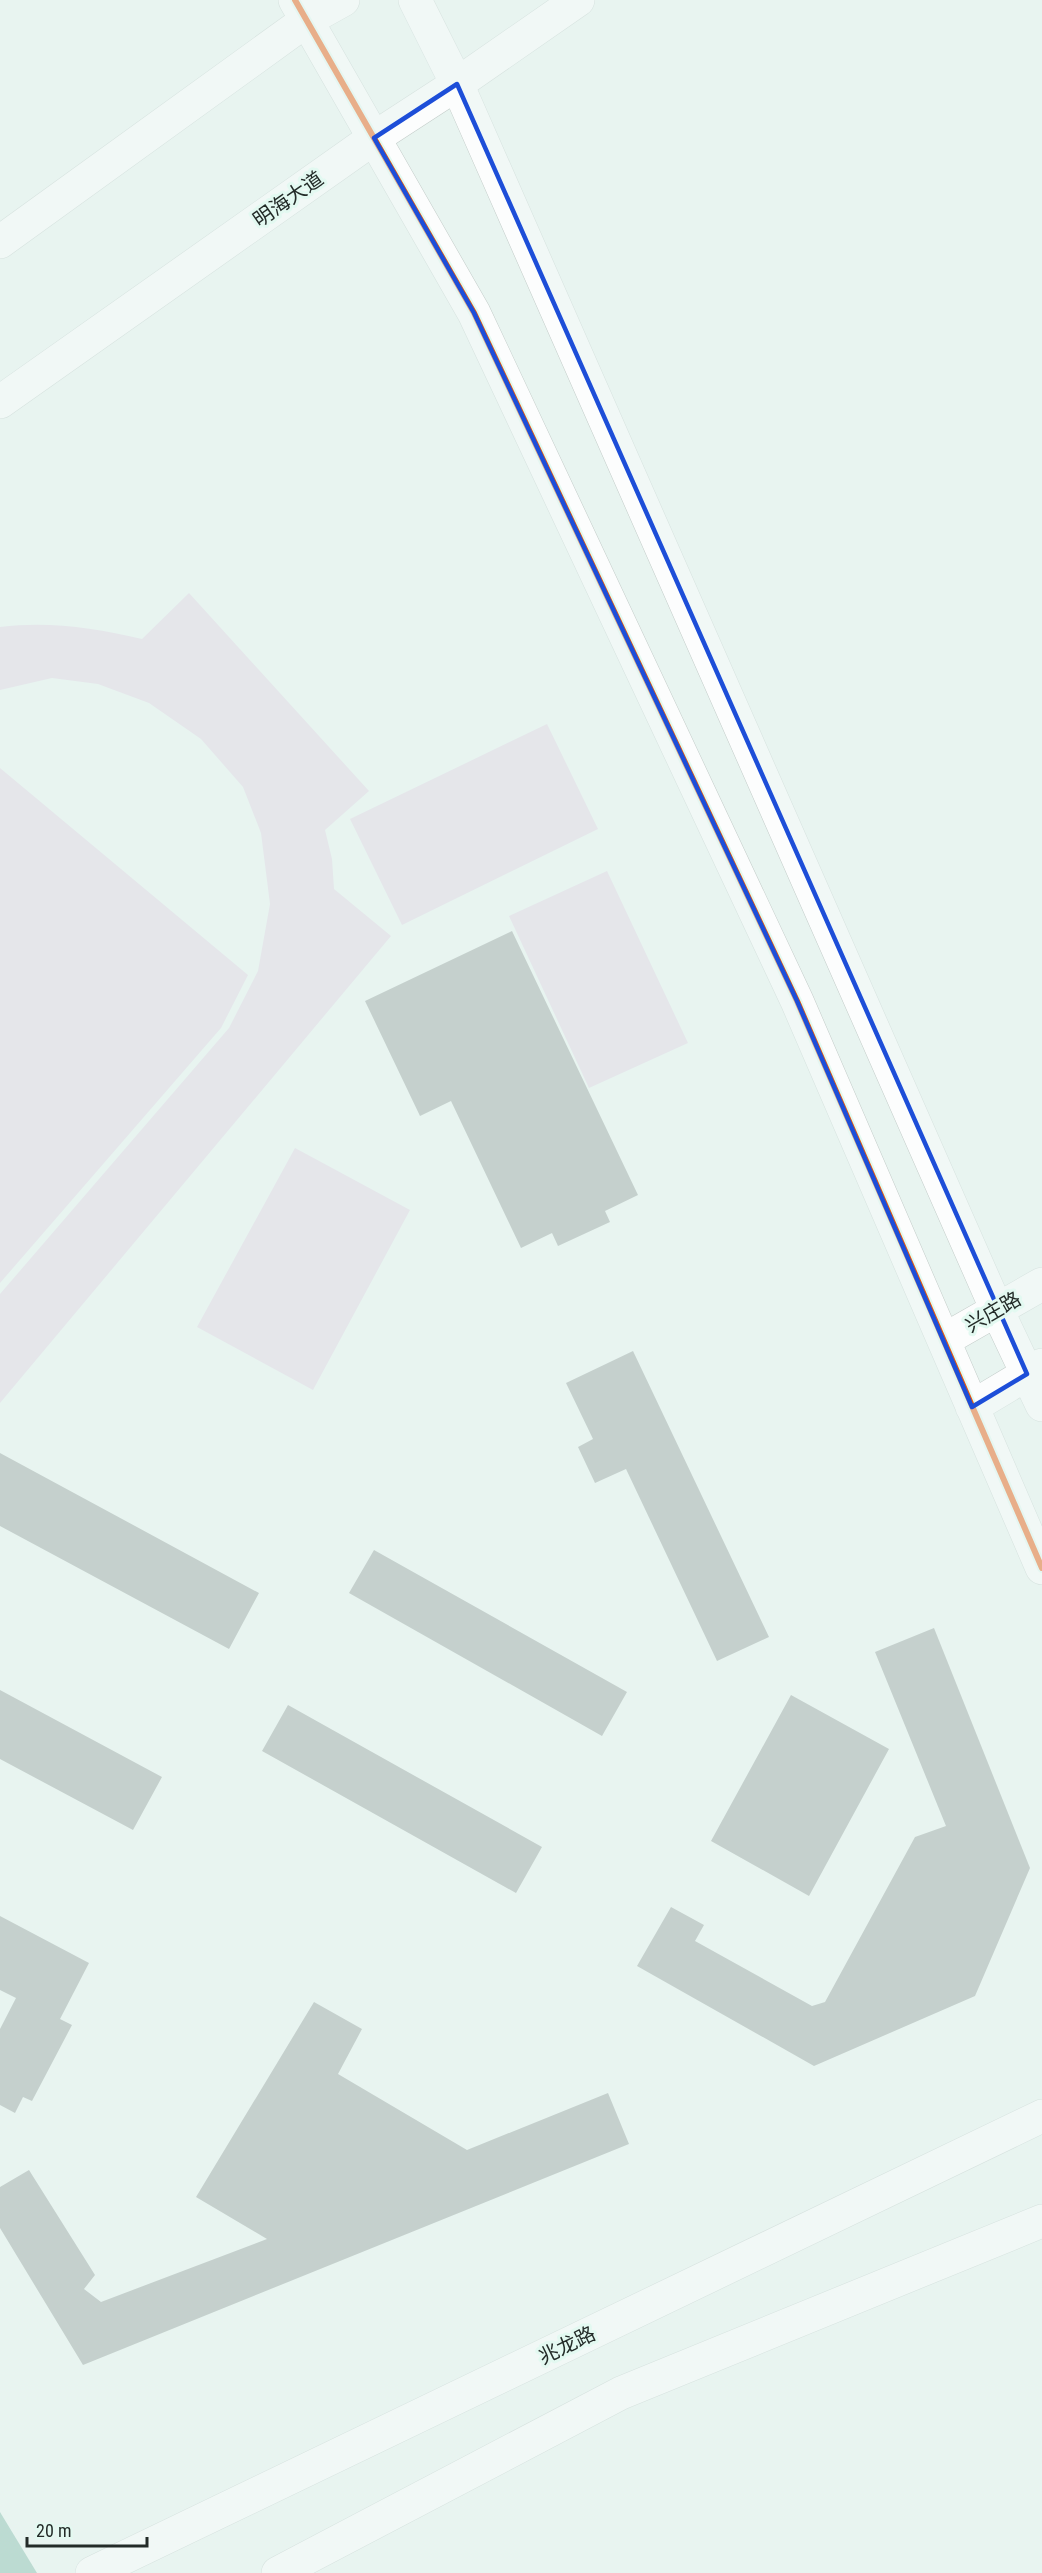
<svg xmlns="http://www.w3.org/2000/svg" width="1042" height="2573" font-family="'Roboto Condensed','Noto Sans SC',sans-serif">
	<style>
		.green { fill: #e2d5e3 }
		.water { fill: #88bdad }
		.building { fill: #9ca5a2 }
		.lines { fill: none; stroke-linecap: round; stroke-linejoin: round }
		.tertiary-casing { stroke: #c3ccc9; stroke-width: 34 }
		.secondary-casing { stroke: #c3ccc9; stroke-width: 34 }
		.primary-casing { stroke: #c3ccc9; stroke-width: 34 }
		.tertiary { stroke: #fcfdfd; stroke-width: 33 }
		.secondary { stroke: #fcfdfd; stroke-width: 33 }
		.primary { stroke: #fcfdfd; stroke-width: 33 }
		.cycleway-casing { stroke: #e3f9f1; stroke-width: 10 }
		.cycleway { stroke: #e8590c; stroke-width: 6 }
		.marked { fill: none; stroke: #1d4ed8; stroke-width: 4.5; stroke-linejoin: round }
		.labels { text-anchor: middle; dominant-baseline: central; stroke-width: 6; stroke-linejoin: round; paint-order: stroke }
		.street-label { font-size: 20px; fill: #232b28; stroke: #e3f9f1 }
	</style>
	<rect width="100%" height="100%" fill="#e8f4f0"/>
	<path class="green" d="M 189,593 L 369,791 L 325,830 L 332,859 L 334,889 L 391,936 L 0,1403 L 0,1294 L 229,1028 L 258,971 L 270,904 L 261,833 L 243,787 L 201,739 L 149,703 L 98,684 L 52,678 L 0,690 L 0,627 C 49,621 94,628 142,639 Z
		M 547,724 L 598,829 L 402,925 L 350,819 Z
		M 0,768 L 248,975 L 221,1028 L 0,1283 Z
		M 607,871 L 688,1043 L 589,1088 L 509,916 Z
		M 295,1148 L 410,1210 L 313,1390 L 197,1327 Z"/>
	<path class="water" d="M 0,2512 L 37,2573 L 0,2573 Z"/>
	<path class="building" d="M 512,931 L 638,1195 L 605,1211 L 610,1222 L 558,1246 L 552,1233 L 521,1248 L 451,1101 L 420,1116 L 365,1001 Z
		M 633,1351 L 769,1637 L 717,1661 L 626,1469 L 595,1483 L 578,1447 L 593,1439 L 566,1383 Z
		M 0,1453 L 259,1593 L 229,1649 L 0,1526 Z
		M 374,1550 L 627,1692 L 602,1736 L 349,1593 Z
		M 934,1628 L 1030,1868 L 975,1996 L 814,2066 L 637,1966 L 671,1907 L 704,1925 L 695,1941 L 812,2006 L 825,2002 L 915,1837 L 946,1826 L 875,1652 Z
		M 0,1690 L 162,1777 L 133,1830 L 0,1759 Z
		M 791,1695 L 889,1749 L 809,1896 L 711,1841 Z
		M 288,1705 L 542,1847 L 516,1893 L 262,1751 Z
		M 0,1916 L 89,1963 L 60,2019 L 72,2025 L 32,2101 L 23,2097 L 15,2113 L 0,2105 L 0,2029 L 16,1998 L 0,1990 Z
		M 314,2002 L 362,2029 L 338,2074 L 467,2150 L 608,2093 L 629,2144 L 83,2365 L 0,2228 L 0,2187 L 29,2170 L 95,2275 L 84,2289 L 101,2302 L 267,2239 L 196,2197 Z"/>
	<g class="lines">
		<g class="tertiary-casing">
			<path id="tertiary" d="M 295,0 L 474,313 L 797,1001 L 1042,1568
				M 415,0 L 457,84 L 997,1310 L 1042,1405
				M 944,1340 L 1042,1284
				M 972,1407 L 1042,1365"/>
		</g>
		<g class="secondary-casing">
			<path id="secondary" d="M 92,2573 L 1042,2116
				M 278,2573 L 621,2393 L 1042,2221"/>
		</g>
		<g class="primary-casing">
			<path id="primary" d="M 0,242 L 307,20 L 343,0
				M 0,402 L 374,138 L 457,84 L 578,0"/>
		</g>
		<use href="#tertiary" class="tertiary"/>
		<use href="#secondary" class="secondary"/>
		<use href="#primary" class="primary"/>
		<g class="cycleway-casing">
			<path id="cycleway" d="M 295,0 L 474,313 L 797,1001 L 1042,1568"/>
		</g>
		<use href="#cycleway" class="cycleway"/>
	</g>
	<path d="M0 0H1042V2573H0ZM 457,84 L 1027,1374 L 972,1407 L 797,1001 L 474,313 L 374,138 Z" fill="#e8f4f0" fill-opacity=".55" fill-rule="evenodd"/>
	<path class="marked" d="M 457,84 L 1027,1374 L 972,1407 L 797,1001 L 474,313 L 374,138 Z"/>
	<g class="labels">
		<g class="street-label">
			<text transform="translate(288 199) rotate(-35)">明海大道</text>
			<text transform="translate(993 1312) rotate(-30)">兴庄路</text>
			<text transform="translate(567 2345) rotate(-26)">兆龙路</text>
		</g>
	</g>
	<path d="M27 2537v9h120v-9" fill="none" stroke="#232b28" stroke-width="3"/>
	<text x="36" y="2537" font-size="18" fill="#232b28" stroke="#e3f9f1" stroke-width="4.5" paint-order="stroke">20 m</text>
</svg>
